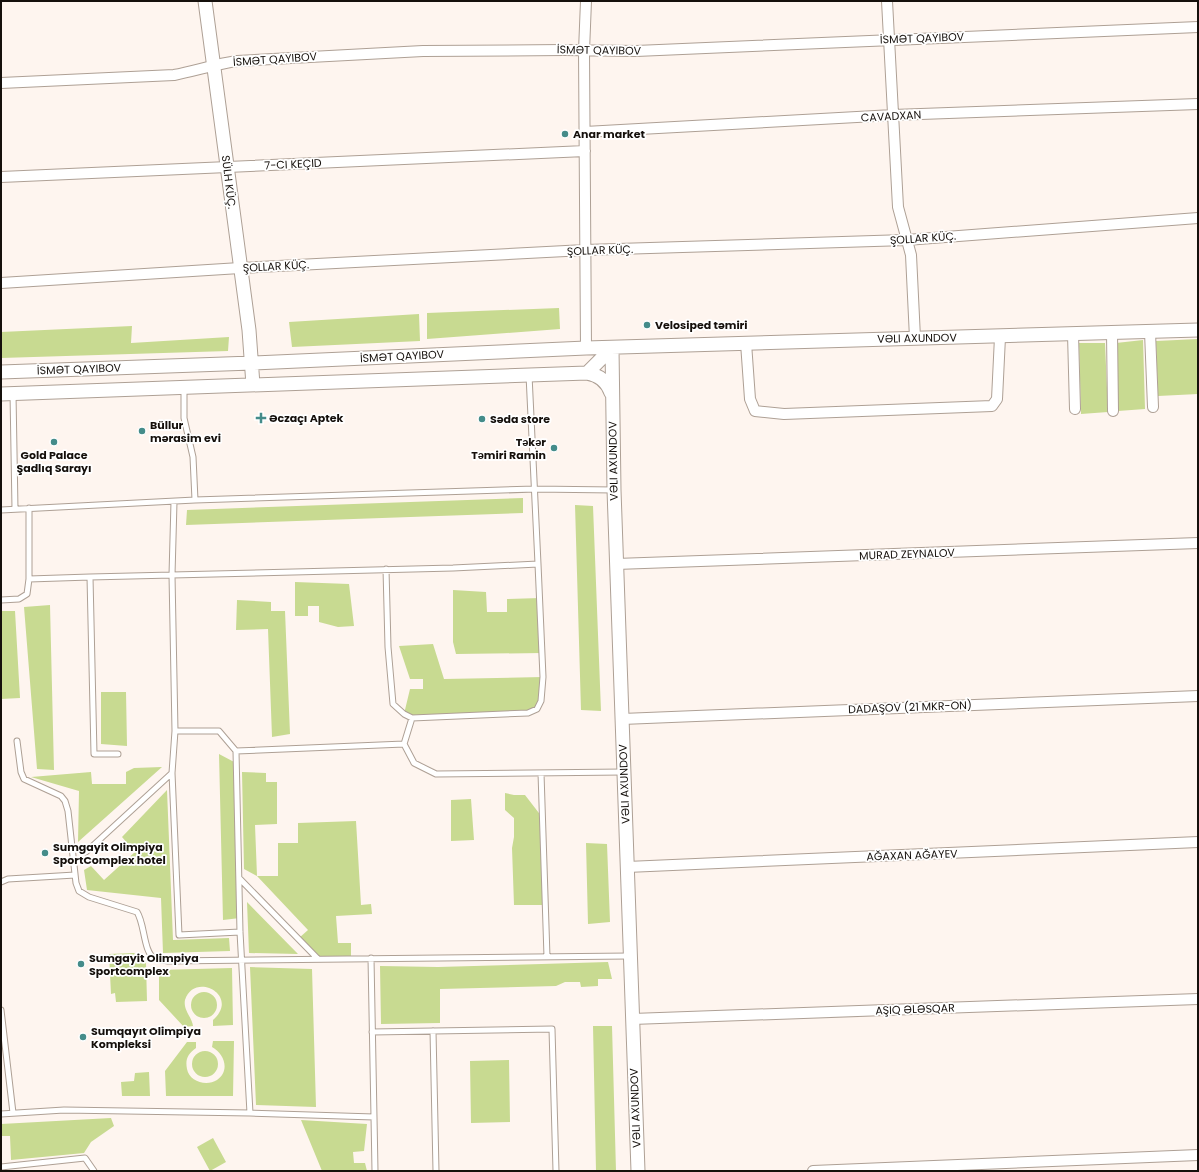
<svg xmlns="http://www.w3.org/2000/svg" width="1199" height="1172" font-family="Poppins,sans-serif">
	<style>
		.green { fill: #c8da91 }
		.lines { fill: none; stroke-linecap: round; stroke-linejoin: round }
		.service-casing { stroke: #aea095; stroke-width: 7 }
		.minor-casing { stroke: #aea095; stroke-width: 12 }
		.tertiary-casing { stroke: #aea095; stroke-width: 15 }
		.service { stroke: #fff; stroke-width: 5 }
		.minor { stroke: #fff; stroke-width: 10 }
		.tertiary { stroke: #fff; stroke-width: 13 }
		.poi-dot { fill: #448c8a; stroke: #fff; stroke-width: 1.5 }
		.labels { text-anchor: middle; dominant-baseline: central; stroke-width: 3.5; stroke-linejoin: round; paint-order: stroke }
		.street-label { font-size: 11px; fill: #15100c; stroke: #fff }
		.poi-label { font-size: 11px; font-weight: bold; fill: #15100c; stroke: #fff; text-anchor: start }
	</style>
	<rect width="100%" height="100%" fill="#fef5ef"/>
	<path class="green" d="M 559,308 L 560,329 L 427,339 L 427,313 Z
		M 419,314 L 420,341 L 292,347 L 289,322 Z
		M 132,326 L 131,343 L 229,337 L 228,351 L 1,358 L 1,332 Z
		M 1198,339 L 1198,394 L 1158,396 L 1156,341 Z
		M 1143,340 L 1145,409 L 1118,411 L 1116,343 Z
		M 1079,343 L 1105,343 L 1108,412 L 1081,414 Z
		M 523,498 L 523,513 L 186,525 L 187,510 Z
		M 575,505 L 593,506 L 601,711 L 581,710 Z
		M 295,582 L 349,584 L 354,626 L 338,627 L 319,622 L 319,606 L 308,606 L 308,616 L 295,616 Z
		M 453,590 L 486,592 L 487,612 L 507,612 L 507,599 L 540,598 L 542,653 L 456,654 L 453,642 Z
		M 237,600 L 271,602 L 271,611 L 285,611 L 290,734 L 272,737 L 268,629 L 236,630 Z
		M 50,605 L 54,770 L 37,769 L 24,607 Z
		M 1,611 L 15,611 L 20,698 L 1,699 Z
		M 433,644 L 444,679 L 543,677 L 537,709 L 528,713 L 412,718 L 404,714 L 410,689 L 423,689 L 423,679 L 410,679 L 399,646 Z
		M 101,692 L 126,692 L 127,746 L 101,744 Z
		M 219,754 L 236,763 L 240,918 L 223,920 Z
		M 162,767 L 78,842 L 79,791 L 31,777 L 91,772 L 92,784 L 126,784 L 126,772 L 134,768 Z
		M 242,772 L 266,773 L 266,782 L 277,782 L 277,824 L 255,825 L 257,876 L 278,876 L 278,843 L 298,843 L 298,823 L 356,821 L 361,905 L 371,904 L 372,914 L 336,916 L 338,943 L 351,943 L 351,959 L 318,959 L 299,938 L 308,930 L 257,876 L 244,869 Z
		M 167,790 L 173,940 L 229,938 L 230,951 L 163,953 L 161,898 L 87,890 L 84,870 L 91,866 L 104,880 L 135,852 L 122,837 Z
		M 505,793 L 514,795 L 525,795 L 542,817 L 545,905 L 514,905 L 512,848 L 514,837 L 514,818 L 505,810 Z
		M 471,799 L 474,840 L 451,841 L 451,800 Z
		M 586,843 L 607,844 L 610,922 L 588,924 Z
		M 247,902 L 298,954 L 249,953 Z
		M 134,953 L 146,963 L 147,1001 L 116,1002 L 115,993 L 111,994 L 109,954 Z
		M 608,962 L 612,979 L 598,979 L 598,986 L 581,987 L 580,982 L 565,982 L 556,986 L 440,989 L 440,1023 L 381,1024 L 380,966 L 438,967 Z
		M 250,967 L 312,969 L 316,1107 L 256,1105 Z
		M 232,968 L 233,1025 L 213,1026 L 213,1020 C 241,995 194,971 185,1000 C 183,1010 192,1017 193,1026 L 184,1027 L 159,1000 L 159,970 Z
		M191 1005a13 13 0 1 1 26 0a13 13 0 1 1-26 0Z
		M 593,1026 L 612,1026 L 616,1171 L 596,1171 Z
		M 213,1041 L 234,1041 L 233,1096 L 166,1096 L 165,1071 L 187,1042 L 196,1042 L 196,1048 C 188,1054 185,1059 187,1069 C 189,1081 206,1087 217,1080 C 230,1071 225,1054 212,1047 Z
		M192 1064a13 13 0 1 1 26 0a13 13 0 1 1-26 0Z
		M 509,1060 L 510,1122 L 471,1123 L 470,1061 Z
		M 149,1072 L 150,1096 L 122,1096 L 121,1082 L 134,1081 L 135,1073 Z
		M 111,1118 L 114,1126 L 91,1142 L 84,1153 L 11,1160 L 10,1136 L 1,1136 L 1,1124 Z
		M 301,1120 L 367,1124 L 364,1151 L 353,1152 L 354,1163 L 365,1163 L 367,1171 L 322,1171 Z
		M 213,1138 L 226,1162 L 210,1171 L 197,1147 Z"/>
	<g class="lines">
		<g class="service-casing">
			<path id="service" d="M 184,388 L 184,418 L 193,457 L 195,500
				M 13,394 L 15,509
				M 174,502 L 172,575 L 453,568 L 538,564 L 529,375
				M 29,508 L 29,579
				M 1,510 L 195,500 L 535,489 L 614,490
				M 386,569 L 388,647 L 393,704 L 404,714 L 412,718
				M 1,600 L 19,599 L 27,594 L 29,579 L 90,577
				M 17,741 L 21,772 L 24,779 L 61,796 L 65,801 L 68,811 L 76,883 L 79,891 L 89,897 L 137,912 C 145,924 143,952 155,959 C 158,960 164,960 168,961 L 629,956
				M 404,744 L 414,763 L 436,774 L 623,772
				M 236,751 L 404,744 L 412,718 L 528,713 L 537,709 L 541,701 L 543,677 L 538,564
				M 172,773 L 179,935 L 240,932
				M 541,773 L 547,957
				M 86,852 L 172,773 L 175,731
				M 239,878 L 318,959
				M 1,882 L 8,879 L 75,875
				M 1,1010 L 13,1113
				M 433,1031 L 436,1171
				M 372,1032 L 552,1029 L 556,1171
				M 250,1113 L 374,1117 L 371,958
				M 1,1114 L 64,1110 L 250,1113 L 240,932 L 236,751 L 219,731 L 175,731 L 172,575 L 90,577 L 94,754 L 118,754
				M 374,1117 L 375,1171
				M 1,1167 L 85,1158 L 94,1171"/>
		</g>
		<g class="minor-casing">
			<path id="minor" d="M 586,1 L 584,51 L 586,348
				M 887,1 L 898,207 L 911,255 L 915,338
				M 1,83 L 174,75 C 195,71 216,64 237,61 L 423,51 L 564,50 L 636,51 L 1198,27
				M 585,132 L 893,115 L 1198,104
				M 1,177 L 585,151
				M 1,283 L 240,268 L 585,250 L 906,240 L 1198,218
				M 1150,332 L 1153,407
				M 1112,333 L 1113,411
				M 1073,334 L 1075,409
				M 746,343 L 750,399 L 755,411 L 784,414 L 992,406 L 997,399 L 1000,337
				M 616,564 L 1198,543
				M 622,719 L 1198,696
				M 627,867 L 1198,842
				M 632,1019 L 1198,999
				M 813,1171 L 1198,1155"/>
		</g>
		<g class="tertiary-casing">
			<path id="tertiary" d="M 205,1 L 249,330 L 253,385
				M 612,348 L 614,490 L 638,1171
				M 1,372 L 252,363 L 586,348 L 1198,330
				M 587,373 L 612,348
				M 1,394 L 587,373 C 599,375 607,381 611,393"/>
		</g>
		<use href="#service" class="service"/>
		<use href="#minor" class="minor"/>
		<use href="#tertiary" class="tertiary"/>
	</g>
	<g class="poi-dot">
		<circle cx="565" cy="134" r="4"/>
		<circle cx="647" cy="325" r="4"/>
		<path d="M259 412h4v4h4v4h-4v4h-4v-4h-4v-4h4z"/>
		<circle cx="482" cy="419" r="4"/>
		<circle cx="142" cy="431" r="4"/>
		<circle cx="54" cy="442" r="4"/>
		<circle cx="554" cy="448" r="4"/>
		<circle cx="45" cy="853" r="4"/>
		<circle cx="81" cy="964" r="4"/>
		<circle cx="83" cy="1037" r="4"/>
	</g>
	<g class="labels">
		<g class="street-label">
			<text transform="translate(922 38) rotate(-2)">İSMƏT QAYIBOV</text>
			<text transform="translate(599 50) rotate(1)">İSMƏT QAYIBOV</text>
			<text transform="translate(275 59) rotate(-4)">İSMƏT QAYIBOV</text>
			<text transform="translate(891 116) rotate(-3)">CAVADXAN</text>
			<text transform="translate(293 164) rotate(-3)">7-CI KEÇID</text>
			<text transform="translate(229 182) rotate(83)">SÜLH KÜÇ.</text>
			<text transform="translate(923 238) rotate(-4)">ŞOLLAR KÜÇ.</text>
			<text transform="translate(600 250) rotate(-2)">ŞOLLAR KÜÇ.</text>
			<text transform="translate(276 266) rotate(-3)">ŞOLLAR KÜÇ.</text>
			<text transform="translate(917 338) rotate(-1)">VƏLI AXUNDOV</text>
			<text transform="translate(402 356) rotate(-3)">İSMƏT QAYIBOV</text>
			<text transform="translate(79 369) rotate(-2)">İSMƏT QAYIBOV</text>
			<text transform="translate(613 461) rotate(-91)">VƏLI AXUNDOV</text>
			<text transform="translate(907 554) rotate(-2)">MURAD ZEYNALOV</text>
			<text transform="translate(910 707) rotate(-2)">DADAŞOV (21 MKR-ON)</text>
			<text transform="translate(624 784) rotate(-92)">VƏLI AXUNDOV</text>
			<text transform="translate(912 855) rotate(-2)">AĞAXAN AĞAYEV</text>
			<text transform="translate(915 1009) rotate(-2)">AŞIQ ƏLƏSQAR</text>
			<text transform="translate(635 1108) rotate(-92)">VƏLI AXUNDOV</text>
		</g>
		<g class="poi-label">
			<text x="573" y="134">Anar market</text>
			<text x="655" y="325">Velosiped təmiri</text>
			<text x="269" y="418">Əczaçı Aptek</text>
			<text x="490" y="419">Səda store</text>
			<text x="150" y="425">Büllur<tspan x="150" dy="13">mərasim evi</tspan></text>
			<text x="546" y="442" text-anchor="end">Tәkәr<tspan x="546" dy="13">Tәmiri Ramin</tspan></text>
			<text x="54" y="455" text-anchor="middle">Gold Palace<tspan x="54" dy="13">Şadlıq Sarayı</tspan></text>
			<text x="53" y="847">Sumgayit Olimpiya<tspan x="53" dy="13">SportComplex hotel</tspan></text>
			<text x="89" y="958">Sumgayit Olimpiya<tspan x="89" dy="13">Sportcomplex</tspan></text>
			<text x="91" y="1031">Sumqayıt Olimpiya<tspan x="91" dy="13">Kompleksi</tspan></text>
		</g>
	</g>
	<rect width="1199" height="1172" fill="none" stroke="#15100c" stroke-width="4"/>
</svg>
